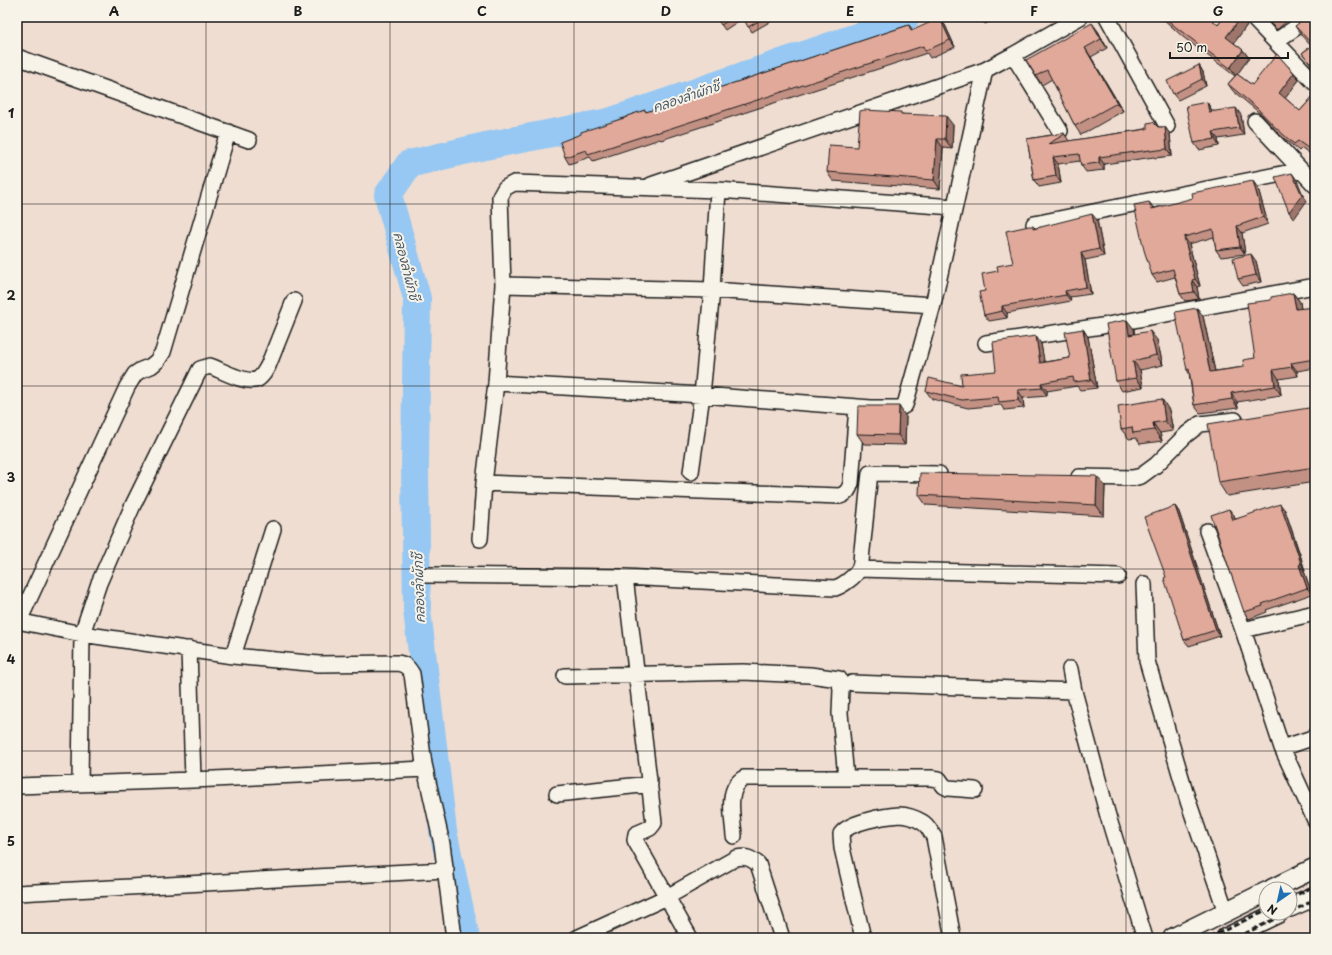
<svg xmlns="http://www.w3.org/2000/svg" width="1332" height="955" font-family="'Playpen Sans','Playpen Sans Thai',sans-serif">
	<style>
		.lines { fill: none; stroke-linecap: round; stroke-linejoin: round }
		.river { stroke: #96c8f3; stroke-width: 28 }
		.minor-casing { stroke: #1c1c1c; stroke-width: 18 }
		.major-casing { stroke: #1c1c1c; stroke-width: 22 }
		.minor { stroke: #f7f3e8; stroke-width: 15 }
		.major { stroke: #f7f3e8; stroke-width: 19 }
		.rail { stroke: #1c1c1c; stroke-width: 3; stroke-dasharray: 6 3; stroke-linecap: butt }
		.wall { fill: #c29184; stroke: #1c1c1c }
		.shaded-wall { fill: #9e766c; stroke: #1c1c1c }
		.building { fill: #e1a99a; stroke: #1c1c1c }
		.grid { fill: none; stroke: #1c1c1c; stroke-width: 1; stroke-opacity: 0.55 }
		.labels { text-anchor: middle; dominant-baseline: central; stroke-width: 4; stroke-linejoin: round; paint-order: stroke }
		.water-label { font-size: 13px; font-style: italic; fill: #475867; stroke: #f7f3e8 }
		.neatline { fill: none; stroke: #1c1c1c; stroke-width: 1.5 }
		.grid-label { font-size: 13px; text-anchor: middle; font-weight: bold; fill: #1c1c1c }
	</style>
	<rect width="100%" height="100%" fill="#f0ddd1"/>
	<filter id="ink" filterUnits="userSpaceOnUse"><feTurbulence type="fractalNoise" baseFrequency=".025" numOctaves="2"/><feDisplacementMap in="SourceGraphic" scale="8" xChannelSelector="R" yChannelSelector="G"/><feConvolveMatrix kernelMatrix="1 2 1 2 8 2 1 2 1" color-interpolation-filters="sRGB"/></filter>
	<g filter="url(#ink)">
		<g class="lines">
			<path class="river" d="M 466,938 L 443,831 L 417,610 L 415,468 L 417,298 L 388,195 L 409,164 L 485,146 L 609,122 L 880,29 L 906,17"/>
			<g class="minor-casing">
				<path id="minor" d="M 1107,17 L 1167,126
					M 1252,17 L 1315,83
					M 1276,41 L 1311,17
					M 1013,55 L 1060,131
					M 17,57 L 249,140
					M 1255,121 L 1315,185
					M 651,185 L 985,70 L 1013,55 L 1080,17
					M 1034,224 L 1301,170
					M 503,285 L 712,290 L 933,305
					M 986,343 L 1102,326 L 1315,286
					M 496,383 L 702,395 L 871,408 L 900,408 L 905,405 L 933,305 L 985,70
					M 691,472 L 702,395 L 712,290 L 718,190
					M 1079,477 L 1133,478 L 1141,476 L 1156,465 L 1187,434 L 1200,424 L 1235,420
					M 484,483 L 840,496 C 847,493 849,490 851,483 L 857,407
					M 1207,531 L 1243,630 L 1282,748 L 1315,820
					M 480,539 L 484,483 L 496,383 L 503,285 L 500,197 L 505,188 L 514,183 L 718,190 L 954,207
					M 859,569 L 1118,576
					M 427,575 L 625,577 L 835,588 C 842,586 856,576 859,569 C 862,564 861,556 862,550 C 865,524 867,499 870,473 L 939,474
					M 625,577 L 654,823 L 650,828 L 636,834 L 635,840 L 690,938
					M 1144,584 L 1147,661 L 1188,801 L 1226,912
					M 17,621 L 82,634 L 233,656 L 319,664 L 397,663 C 405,664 408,667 412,674 L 424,764 L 442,844 L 454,938
					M 19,621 L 127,387 L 135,374 L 141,370 L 151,366 L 157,361 L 163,352 L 228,132
					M 1243,630 L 1315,613
					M 189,649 L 193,780
					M 233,656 L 273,529
					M 1070,669 L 1074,691 L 1108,816 L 1145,938
					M 565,676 L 743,672 L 810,675 L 839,679 L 841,689 L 840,713 L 846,778
					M 852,683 L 1074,691
					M 1282,748 L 1315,737
					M 80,784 L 82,634 L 99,583 L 133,505 L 200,369 L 210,366 C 221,370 247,385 258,379 C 263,376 265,371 268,366 L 294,301
					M 17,786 L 193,780 L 425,769
					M 557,794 L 650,784
					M 734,836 C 733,817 725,789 744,778 L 931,778 L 939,779 L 944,786 L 948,788 L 975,790
					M 17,893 L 446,870
					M 577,938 L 667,897 L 736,858 C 746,856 750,858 758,864 L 782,938
					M 863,938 L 842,848 L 841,834 C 849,822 884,816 899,815 C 906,815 916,818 922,822 C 928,825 930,831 934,837 L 953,938"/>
			</g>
			<g class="major-casing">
				<path id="major" d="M 1272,889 L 1315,868
					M 1290,907 L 1315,896
					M 1173,938 L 1266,892
					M 1226,938 L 1278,913"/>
			</g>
			<use href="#minor" class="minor"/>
			<use href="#major" class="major"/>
			<path class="rail" d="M 1290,898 L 1315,886
				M 1290,912 L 1315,900
				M 1209,938 L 1266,910
				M 1236,938 L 1287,913"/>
		</g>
		<path class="wall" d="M 716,17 L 772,17 L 773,20 L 752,32 L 743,18 L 725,30 Z
			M 980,17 L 999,17 L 985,24 Z
			M 1161,17 L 1209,17 L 1218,25 L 1224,17 L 1244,17 L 1243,19 L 1247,25 L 1234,43 L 1243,50 L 1249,58 L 1237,74 L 1252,85 L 1294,73 L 1299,80 L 1285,98 L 1300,111 L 1315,94 L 1315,157 L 1302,148 L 1299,151 L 1279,134 L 1262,115 L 1233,91 L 1228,84 L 1235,76 L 1183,37 Z
			M 1264,17 L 1291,17 L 1278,29 L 1276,29 Z
			M 1315,22 L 1315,70 L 1309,62 L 1302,53 L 1311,46 L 1301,35 L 1295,26 Z
			M 909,25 L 913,30 L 945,25 L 955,47 L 930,58 L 927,53 L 661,140 L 660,139 L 593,161 L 590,157 L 569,164 L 565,157 L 581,134 L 645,110 L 647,112 Z
			M 1098,31 L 1107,48 L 1091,57 L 1123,111 L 1081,135 L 1075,126 L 1052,79 L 1042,85 L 1036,76 Z
			M 1199,65 L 1203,72 L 1206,86 L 1178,100 L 1173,94 Z
			M 1207,102 L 1211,109 L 1212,111 L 1241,115 L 1244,135 L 1218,139 L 1219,146 L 1199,150 L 1194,143 Z
			M 902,114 L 953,125 L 952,149 L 943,148 L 940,189 L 833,181 L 827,172 L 857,147 Z
			M 1158,127 L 1165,127 L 1170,134 L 1172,156 L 1155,158 L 1154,157 L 1104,164 L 1104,170 L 1086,172 L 1081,165 L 1080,161 L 1058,164 L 1061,183 L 1039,187 L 1034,180 L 1027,139 L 1064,133 L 1069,141 Z
			M 1258,188 L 1268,224 L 1242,233 L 1245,254 L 1221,257 L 1216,250 L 1214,237 L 1189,244 L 1200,286 L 1197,287 L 1199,299 L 1185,301 L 1180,294 L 1175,277 L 1157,282 L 1152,275 L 1149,202 L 1154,208 Z
			M 1097,220 L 1104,256 L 1085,260 L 1091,294 L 1070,297 L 1071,301 L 1007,313 L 1007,318 L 989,321 L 984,315 L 985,291 L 998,271 L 1013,263 L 1033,226 L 1035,228 Z
			M 1256,261 L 1261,282 L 1243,286 L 1238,279 Z
			M 1293,293 L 1300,302 L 1301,309 L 1315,307 L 1315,368 L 1297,371 L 1298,376 L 1279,379 L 1281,395 L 1237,402 L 1238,408 L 1200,413 L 1194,405 L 1189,373 L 1187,370 L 1197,308 L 1203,316 L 1215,371 L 1244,367 L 1255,358 L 1271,300 Z
			M 1083,329 L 1088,337 L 1097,388 L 1080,390 L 1077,386 L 1047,391 L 1047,396 L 1023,398 L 1024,408 L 1004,410 L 1001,405 L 968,408 L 932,399 L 926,391 L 962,386 L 996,371 L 1041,344 L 1044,362 L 1070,358 Z
			M 1134,329 L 1134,334 L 1157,340 L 1163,365 L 1140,370 L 1143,387 L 1122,391 L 1116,381 Z
			M 1315,407 L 1315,482 L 1227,496 L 1218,482 Z
			M 1169,410 L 1173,431 L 1160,433 L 1162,441 L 1140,444 L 1136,438 L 1129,439 L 1121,429 Z
			M 906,417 L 905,445 L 864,444 L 857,434 Z
			M 1105,486 L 1104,516 L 926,505 L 919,495 Z
			M 1175,506 L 1179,512 L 1220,636 L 1189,646 L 1184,640 L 1166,577 Z
			M 1285,510 L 1301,557 L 1305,571 L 1304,571 L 1312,594 L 1266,610 L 1267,612 L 1249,619 L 1244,612 L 1234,515 L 1235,519 Z"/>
		<path class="shaded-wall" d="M 1242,17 L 1247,25 L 1232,46 L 1226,37 Z
			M 940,18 L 945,25 L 955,47 L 950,40 Z
			M 1092,23 L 1098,31 L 1107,48 L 1101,39 Z
			M 1085,48 L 1091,57 L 1123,111 L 1117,103 Z
			M 1243,50 L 1249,58 L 1236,76 L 1230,68 Z
			M 1199,65 L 1203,72 L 1206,86 L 1202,79 Z
			M 1294,73 L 1299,80 L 1284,100 L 1279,93 Z
			M 1207,102 L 1211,109 L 1214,119 L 1209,112 Z
			M 1236,108 L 1241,115 L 1244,135 L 1239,128 Z
			M 946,116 L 953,125 L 952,149 L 945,139 Z
			M 1165,127 L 1170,134 L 1172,156 L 1167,149 Z
			M 1213,132 L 1218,139 L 1219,146 L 1215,139 Z
			M 937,139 L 943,148 L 940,189 L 934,180 Z
			M 1053,157 L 1058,164 L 1061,183 L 1056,176 Z
			M 1099,157 L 1104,164 L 1104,170 L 1099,163 Z
			M 1292,173 L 1297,180 L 1306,202 L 1294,219 L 1289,212 Z
			M 1253,181 L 1258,188 L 1268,224 L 1263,217 Z
			M 1092,214 L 1097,220 L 1104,256 L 1099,249 Z
			M 1237,226 L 1242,233 L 1245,254 L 1240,247 Z
			M 1184,237 L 1189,244 L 1200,286 L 1195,279 Z
			M 1081,253 L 1085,260 L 1091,294 L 1086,287 Z
			M 1251,254 L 1256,261 L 1261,282 L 1256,275 Z
			M 1192,280 L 1197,287 L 1199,299 L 1194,292 Z
			M 1065,291 L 1070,297 L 1071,301 L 1066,295 Z
			M 1293,293 L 1300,302 L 1302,318 L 1296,309 Z
			M 1002,306 L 1007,313 L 1007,318 L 1002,311 Z
			M 1197,308 L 1203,316 L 1217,381 L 1210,372 Z
			M 1127,320 L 1134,329 L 1136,345 L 1129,335 Z
			M 1083,329 L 1088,337 L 1097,388 L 1091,380 Z
			M 1150,331 L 1157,340 L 1163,365 L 1156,355 Z
			M 1036,336 L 1041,344 L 1046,371 L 1040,363 Z
			M 1133,361 L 1140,370 L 1143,387 L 1136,378 Z
			M 1291,363 L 1297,371 L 1298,376 L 1292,367 Z
			M 1273,370 L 1279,379 L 1281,395 L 1275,386 Z
			M 1041,383 L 1047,391 L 1047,396 L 1042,388 Z
			M 1018,390 L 1023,398 L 1024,408 L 1018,400 Z
			M 1231,393 L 1237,402 L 1238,408 L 1232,399 Z
			M 1162,399 L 1169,410 L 1173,431 L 1165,421 Z
			M 899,406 L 906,417 L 905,445 L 898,435 Z
			M 1153,423 L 1160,433 L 1162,441 L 1154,430 Z
			M 1097,476 L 1105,486 L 1104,516 L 1096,505 Z
			M 1280,504 L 1285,510 L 1305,571 L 1301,564 Z
			M 1175,506 L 1179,512 L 1220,636 L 1216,630 Z
			M 1229,509 L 1234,515 L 1237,526 L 1233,520 Z
			M 1299,565 L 1304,571 L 1312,594 L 1307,588 Z"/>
		<path class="building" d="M 716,17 L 734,17 L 721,25 Z
			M 743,17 L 766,17 L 748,27 Z
			M 1164,17 L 1209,17 L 1218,25 L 1224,17 L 1241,17 L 1226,37 L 1243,50 L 1230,68 L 1177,28 Z
			M 1266,17 L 1276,17 L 1272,20 L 1270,20 Z
			M 1307,17 L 1311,17 L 1315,22 L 1315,65 L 1313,66 L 1302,53 L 1313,45 L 1295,26 Z
			M 940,18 L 950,40 L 925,51 L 923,46 L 656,133 L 656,132 L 588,154 L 586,150 L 565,157 L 560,142 L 581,134 L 581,132 L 627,117 L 627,116 L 645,110 L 646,112 L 909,25 L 911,31 Z
			M 1092,23 L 1101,39 L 1085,48 L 1117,103 L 1075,126 L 1047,70 L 1036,76 L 1026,60 Z
			M 1277,54 L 1294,73 L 1279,93 L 1300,111 L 1315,94 L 1315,153 L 1298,141 L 1294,144 L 1275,127 L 1257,108 L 1228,84 L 1237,74 L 1252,85 Z
			M 1199,65 L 1202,79 L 1173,94 L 1167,81 Z
			M 1207,102 L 1209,112 L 1236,108 L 1239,128 L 1213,132 L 1215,139 L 1194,143 L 1186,106 Z
			M 864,110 L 901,112 L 901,114 L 946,116 L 945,139 L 937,139 L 934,180 L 827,172 L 829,145 L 857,147 L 860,111 Z
			M 1153,122 L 1158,127 L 1165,127 L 1167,149 L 1150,151 L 1150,150 L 1099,157 L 1099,163 L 1081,165 L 1079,154 L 1053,157 L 1056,176 L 1034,180 L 1027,139 L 1064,133 L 1065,134 L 1048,144 L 1147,129 L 1147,123 Z
			M 1292,173 L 1302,195 L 1289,212 L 1275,177 Z
			M 1253,181 L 1263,217 L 1237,226 L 1240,247 L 1216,250 L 1213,229 L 1184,237 L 1195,279 L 1192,280 L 1194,292 L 1180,294 L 1173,269 L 1152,275 L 1144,250 L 1134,205 L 1149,202 L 1152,209 L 1193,198 L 1192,193 Z
			M 1092,214 L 1099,249 L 1081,253 L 1086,287 L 1065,291 L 1066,295 L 1002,306 L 1002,311 L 984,315 L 979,292 L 985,291 L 982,274 L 998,271 L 997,266 L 1013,263 L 1006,231 L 1029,226 L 1033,226 L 1033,229 Z
			M 1251,254 L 1256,275 L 1238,279 L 1233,258 Z
			M 1293,293 L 1296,309 L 1315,307 L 1315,361 L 1315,359 L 1291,363 L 1292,367 L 1273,370 L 1275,386 L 1231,393 L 1232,399 L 1194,405 L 1189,369 L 1187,370 L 1175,312 L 1197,308 L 1210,372 L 1244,367 L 1243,360 L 1255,358 L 1247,303 L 1271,300 L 1271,297 Z
			M 1127,320 L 1129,335 L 1150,331 L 1156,355 L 1133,361 L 1136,378 L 1116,381 L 1106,324 Z
			M 1083,329 L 1091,380 L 1074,382 L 1073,377 L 1041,383 L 1042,388 L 1018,390 L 1018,400 L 999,402 L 998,397 L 962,400 L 926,391 L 929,378 L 962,386 L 961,374 L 996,371 L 993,342 L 1036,336 L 1040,363 L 1070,358 L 1065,332 Z
			M 1162,399 L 1165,421 L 1153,423 L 1154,430 L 1133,433 L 1132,427 L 1121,429 L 1118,406 Z
			M 858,406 L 899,406 L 898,435 L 857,434 Z
			M 1315,407 L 1315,467 L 1218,482 L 1208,424 Z
			M 920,473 L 1097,476 L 1096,505 L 919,495 Z
			M 1280,504 L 1297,551 L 1301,564 L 1299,565 L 1307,588 L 1262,604 L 1263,606 L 1244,612 L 1211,515 L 1229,509 L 1233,520 Z
			M 1175,506 L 1216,630 L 1184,640 L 1164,578 L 1166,577 L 1144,517 Z"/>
	</g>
	<path class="grid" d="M 206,17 L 206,938M 390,17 L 390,938M 574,17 L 574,938M 758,17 L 758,938M 942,17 L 942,938M 1126,17 L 1126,938M 17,204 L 1315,204M 17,386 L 1315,386M 17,569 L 1315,569M 17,751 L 1315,751"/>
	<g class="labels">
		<g class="water-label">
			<text transform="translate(686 96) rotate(-19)">คลองลำผักชี</text>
			<text transform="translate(407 266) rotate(76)">คลองลำผักชี</text>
			<text transform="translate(418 588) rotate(-92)">คลองลำผักชี</text>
		</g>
	</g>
	<rect width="1332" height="955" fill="none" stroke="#f7f3e8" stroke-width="44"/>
	<g transform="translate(1278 901) rotate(214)"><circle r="19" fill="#f7f3e8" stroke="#9f9d96"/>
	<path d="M0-3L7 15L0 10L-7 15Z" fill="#1f6fb2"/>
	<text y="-6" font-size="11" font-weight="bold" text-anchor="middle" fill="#1c1c1c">N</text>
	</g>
	<path d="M1170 52v6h118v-6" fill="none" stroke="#1c1c1c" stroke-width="2"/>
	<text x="1176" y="52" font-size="12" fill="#1c1c1c" stroke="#f7f3e8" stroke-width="3" paint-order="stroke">50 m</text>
	<rect x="22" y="22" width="1288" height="911" class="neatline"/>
	<g class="grid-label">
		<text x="114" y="16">A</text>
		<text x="298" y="16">B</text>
		<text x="482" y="16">C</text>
		<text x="666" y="16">D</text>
		<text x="850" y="16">E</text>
		<text x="1034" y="16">F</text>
		<text x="1218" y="16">G</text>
		<text x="11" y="118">1</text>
		<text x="11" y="300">2</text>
		<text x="11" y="482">3</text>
		<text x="11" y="664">4</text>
		<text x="11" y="846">5</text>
	</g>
</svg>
